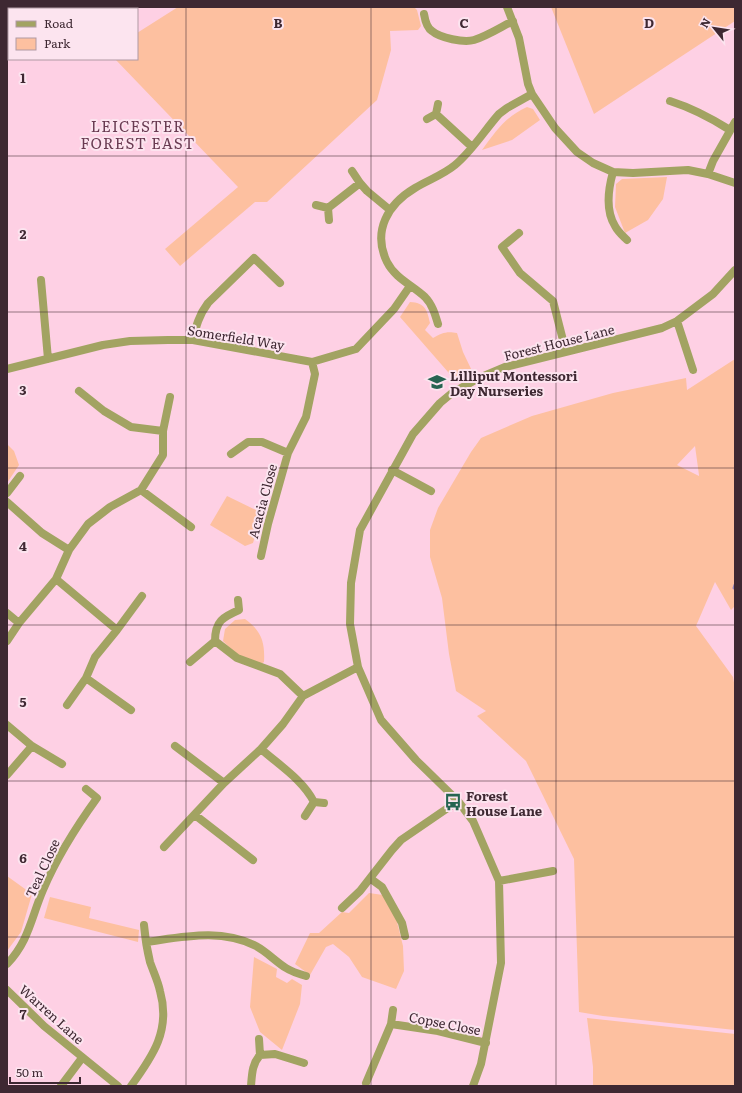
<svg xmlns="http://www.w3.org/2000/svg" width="742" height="1093" font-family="Literata,serif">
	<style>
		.green { fill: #fdc0a0; fill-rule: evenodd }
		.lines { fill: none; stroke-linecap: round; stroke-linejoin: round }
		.stream { stroke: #9184bb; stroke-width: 3 }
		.street { stroke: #a2a362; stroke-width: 8 }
		.grid { fill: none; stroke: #3e2832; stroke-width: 1; stroke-opacity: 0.55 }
		.labels { text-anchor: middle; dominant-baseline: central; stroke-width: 4; stroke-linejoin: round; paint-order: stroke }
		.street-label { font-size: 13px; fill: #3e2832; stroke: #fce4ef }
		.poi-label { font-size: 13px; font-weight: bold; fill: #3e2832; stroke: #fce4ef; text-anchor: start }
		.quarter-label { font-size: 15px; letter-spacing: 1px; fill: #693b52; stroke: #fce4ef }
		.grid-label { font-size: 13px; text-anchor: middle; font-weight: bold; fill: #3e2832; stroke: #fce4ef; stroke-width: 4; stroke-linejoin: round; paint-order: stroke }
	</style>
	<rect width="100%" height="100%" fill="#fed0e4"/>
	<path class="green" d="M 178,7 L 414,7 L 417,10 L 421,26 L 418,30 L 390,31 L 391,50 L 377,100 L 267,202 L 255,202 L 180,266 L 165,249 L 238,187 L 115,59 L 137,59 L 137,33 Z
		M 551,7 L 735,7 L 735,21 L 594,114 Z
		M 527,107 L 533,109 L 540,120 L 512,140 L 482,150 C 497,130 504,118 527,107 Z
		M 667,177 L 663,199 L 648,220 L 625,233 L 615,207 L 616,184 L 622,179 Z
		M 410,302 C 425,303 427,309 430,323 L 425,330 L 433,338 C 442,333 446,331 457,333 L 463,352 L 473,373 L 454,383 L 448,372 L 400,317 Z
		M 735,359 L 735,606 L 731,610 L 715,582 L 696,626 L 733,677 L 735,688 L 735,1030 L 603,1016 L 579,1012 L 574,859 L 526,761 L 477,716 L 486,711 L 456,691 L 449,654 L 442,598 L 430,557 L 430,530 L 438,508 L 471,452 L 481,438 L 532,416 L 613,393 L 686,378 L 687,390 ZM 695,446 L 699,475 L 699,476 L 677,465 Z
		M 7,444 L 14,451 L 19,465 L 7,483 Z
		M 227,496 L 262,513 L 253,543 L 245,546 L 210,525 Z
		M 245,619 C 262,631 265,643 264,662 L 261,664 C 244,659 235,654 223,641 L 225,629 L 235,620 Z
		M 7,876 L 32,894 L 21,932 L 7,951 Z
		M 369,893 L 383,895 L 394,910 L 403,946 L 404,971 L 396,989 L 362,977 L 349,957 L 333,944 L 326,947 L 310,975 L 295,964 L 310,933 L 319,933 L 342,912 L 349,913 Z
		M 50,897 L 91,907 L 89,918 L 139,930 L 138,942 L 44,918 Z
		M 254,957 L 277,969 L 276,977 L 287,983 L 292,979 L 302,985 L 300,1004 L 282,1050 L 260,1032 L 250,1007 Z
		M 587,1018 L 735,1034 L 735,1086 L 593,1086 L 593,1067 Z"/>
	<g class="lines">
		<path class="stream" d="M 734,588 L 735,585"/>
		<path class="street" d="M 507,7 L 519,38 L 528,84 L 532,94 L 555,128 L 577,152 L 593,163 L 613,172 L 633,173 L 688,170 L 708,174 L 735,183
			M 56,9 L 59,7
			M 424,14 C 425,20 427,28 432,31 C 440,38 464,43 474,40 C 487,36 501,27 513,21
			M 7,16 L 9,18
			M 7,46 L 9,44
			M 670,101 C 692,108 711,118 730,130
			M 436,114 L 438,104
			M 427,119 L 436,114 L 472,147
			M 352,171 L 360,183
			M 613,172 C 608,190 605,210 615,226 C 618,232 623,236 627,240
			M 708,174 L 713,161 L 735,122
			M 316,205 L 328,208 L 329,220
			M 328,208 L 360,183 L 367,191 L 390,210
			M 519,233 L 502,247 L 520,273 L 553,301 L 566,352
			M 41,280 L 48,359
			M 677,321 L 693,370
			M 438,324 C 435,314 432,304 425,297 C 412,285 395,278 387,262 C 372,231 388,204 415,188 C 428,180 443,175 455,165 C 472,151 484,131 499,114 L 507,108 L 532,94
			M 193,340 C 196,326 199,315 208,303 L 254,258 L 280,283
			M 7,369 L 103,345 L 130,341 L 168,340 L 193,340 L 312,362 L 356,349 L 394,309 L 410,286
			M 79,391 L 104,411 L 131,427 L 163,431
			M 231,454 L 248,442 L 262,442 L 288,453
			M 392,470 L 431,491
			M 141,490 L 191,527
			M 7,493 L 20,476
			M 7,502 L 42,533 L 69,550
			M 261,556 L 268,524 L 288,453 L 306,417 L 315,374 L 312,362
			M 56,579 L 117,630 L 95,657 L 86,678 L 67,705
			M 238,600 L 239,610 C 223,617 215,621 215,641 L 237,658 L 280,674 L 303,696
			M 7,613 L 19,623
			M 117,630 L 142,596
			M 7,641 L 19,623 L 56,579 L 69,550 L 88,524 L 110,507 L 141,490 L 163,455 L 163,431 L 170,397
			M 190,662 L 215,641
			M 86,678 L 131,710
			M 7,725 L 32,746 L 62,764
			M 175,746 L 224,783
			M 261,749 C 279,765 303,780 314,802 L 305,816
			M 7,775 L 32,746
			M 314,802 L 324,803
			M 195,815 L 253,860
			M 164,847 L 224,783 L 261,749 L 283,724 L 303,696 L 358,667
			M 371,879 L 382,887 L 402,923 L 405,936
			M 499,881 L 553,871
			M 342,908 L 360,891 L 392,850 L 401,840 L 458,801
			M 146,942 C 183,937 221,928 256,946 C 267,952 275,961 286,968 C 292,972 299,974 306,976
			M 7,964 C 29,941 31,918 43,890 C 57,857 76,827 97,798 L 86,789
			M 7,990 L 44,1026 L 118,1086
			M 391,1024 L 393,1010
			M 259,1039 L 260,1055
			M 366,1083 L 391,1024 L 438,1031 L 486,1043
			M 61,1086 L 82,1058
			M 131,1086 C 153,1056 171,1030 160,991 C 158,981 153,971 150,962 C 147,950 145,937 144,925
			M 251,1086 C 252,1074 252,1064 260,1055 L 275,1054 L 304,1063
			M 473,1086 L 481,1064 L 501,963 L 499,881 L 473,821 L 458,801 L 416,760 L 381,720 L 358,667 L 350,624 L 351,583 L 360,530 L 413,434 L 440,403 L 452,393 L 479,378 L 505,367 L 662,328 L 677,321 L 713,294 L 735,270"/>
	</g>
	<path class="grid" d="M 186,7 L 186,1086M 371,7 L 371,1086M 556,7 L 556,1086M 7,156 L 735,156M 7,312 L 735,312M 7,468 L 735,468M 7,625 L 735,625M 7,781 L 735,781M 7,937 L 735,937"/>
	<defs>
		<g id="school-bare" transform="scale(1.38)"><path d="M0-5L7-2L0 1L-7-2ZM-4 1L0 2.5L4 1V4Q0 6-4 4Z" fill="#266451" stroke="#fce4ef" stroke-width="2.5" paint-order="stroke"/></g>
		<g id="bus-bare" transform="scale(1.38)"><path d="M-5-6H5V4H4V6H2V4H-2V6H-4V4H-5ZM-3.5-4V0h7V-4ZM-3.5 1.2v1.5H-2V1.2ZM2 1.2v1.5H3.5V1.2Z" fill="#266451" stroke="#fce4ef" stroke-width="2.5" paint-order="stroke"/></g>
	</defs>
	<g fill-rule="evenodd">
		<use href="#school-bare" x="437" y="382"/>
		<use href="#bus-bare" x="453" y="802"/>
	</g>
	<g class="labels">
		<g class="street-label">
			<text transform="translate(236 337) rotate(9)">Somerfield Way</text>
			<text transform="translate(559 342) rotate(-14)">Forest House Lane</text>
			<text transform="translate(262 501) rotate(-75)">Acacia Close</text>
			<text transform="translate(42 868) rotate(-65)">Teal Close</text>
			<text transform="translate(52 1014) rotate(42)">Warren Lane</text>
			<text transform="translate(445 1023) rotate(11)">Copse Close</text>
		</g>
		<g class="poi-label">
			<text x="450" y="375">Lilliput Montessori<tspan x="450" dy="15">Day Nurseries</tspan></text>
			<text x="466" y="795">Forest<tspan x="466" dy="15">House Lane</tspan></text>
		</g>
		<g class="quarter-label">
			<text x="138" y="125">LEICESTER<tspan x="138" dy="17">FOREST EAST</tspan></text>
		</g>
	</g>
	<g class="grid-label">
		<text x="278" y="28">B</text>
		<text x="464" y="28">C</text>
		<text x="649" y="28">D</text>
		<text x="23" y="83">1</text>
		<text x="23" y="239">2</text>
		<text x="23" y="395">3</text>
		<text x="23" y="551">4</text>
		<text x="23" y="707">5</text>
		<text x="23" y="863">6</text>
		<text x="23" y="1019">7</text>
	</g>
	<rect width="742" height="1093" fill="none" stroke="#3e2832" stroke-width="16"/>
	<rect x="8" y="8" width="130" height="52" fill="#fce4ef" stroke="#b099a3"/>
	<rect x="16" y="21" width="20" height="6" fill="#a2a362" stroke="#b099a3"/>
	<text x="44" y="28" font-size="12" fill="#3e2832">Road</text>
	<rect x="16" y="38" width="20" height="12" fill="#fdc0a0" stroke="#b099a3"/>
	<text x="44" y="48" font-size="12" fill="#3e2832">Park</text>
	<g transform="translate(714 28) rotate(300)" stroke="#fce4ef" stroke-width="3" paint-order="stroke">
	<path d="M0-3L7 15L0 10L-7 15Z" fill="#3e2832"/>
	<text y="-6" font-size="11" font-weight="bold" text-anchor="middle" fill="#3e2832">N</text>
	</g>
	<path d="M10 1077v6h70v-6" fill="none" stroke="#3e2832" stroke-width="2"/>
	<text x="16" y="1077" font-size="12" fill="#3e2832" stroke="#fce4ef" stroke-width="3" paint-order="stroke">50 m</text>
</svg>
